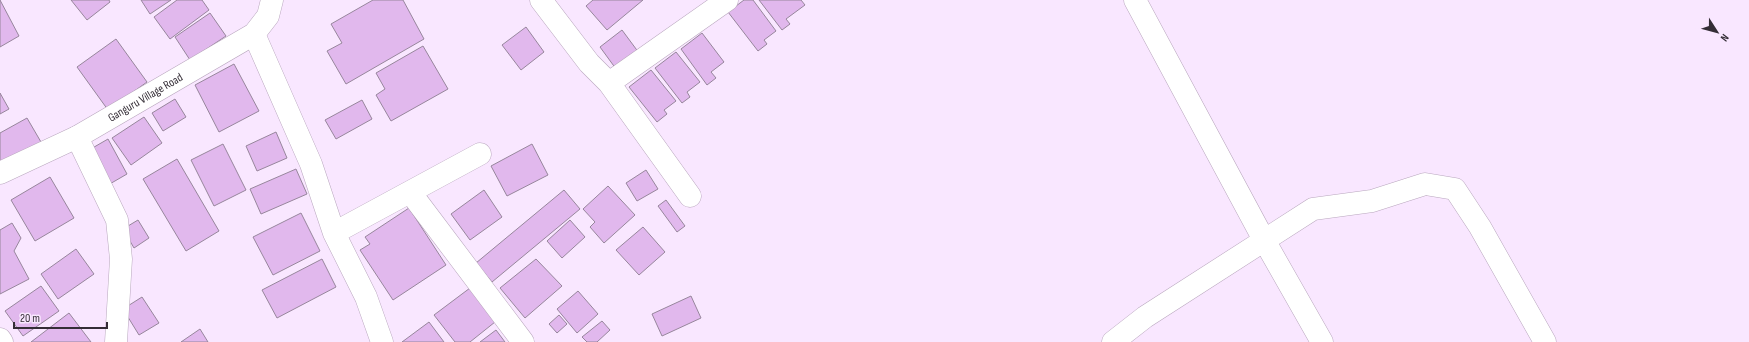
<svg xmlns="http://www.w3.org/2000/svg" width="1749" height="342" font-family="'Sofia Sans Condensed',sans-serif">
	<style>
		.building { fill: #e1b8ed; stroke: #97869c }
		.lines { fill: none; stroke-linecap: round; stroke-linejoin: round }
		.street-casing { stroke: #b9a7be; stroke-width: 23 }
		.secondary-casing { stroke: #b9a7be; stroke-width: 23 }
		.street { stroke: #fff; stroke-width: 22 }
		.secondary { stroke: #fff; stroke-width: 22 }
		.labels { text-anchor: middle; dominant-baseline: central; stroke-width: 3; stroke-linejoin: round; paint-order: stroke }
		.street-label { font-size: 12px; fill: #342d36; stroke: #f9e7ff }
	</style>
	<rect width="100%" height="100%" fill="#f9e7ff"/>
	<path class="building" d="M 0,0 L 19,36 L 0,47 Z
		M 71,0 L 109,0 L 110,2 L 87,20 Z
		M 141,0 L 171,0 L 150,14 Z
		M 177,0 L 202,0 L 209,10 L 170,39 L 154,17 Z
		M 373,0 L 403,0 L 424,39 L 346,84 L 327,51 L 342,43 L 331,24 Z
		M 593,0 L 643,0 L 607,30 L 586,6 Z
		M 744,0 L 753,0 L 776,31 L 764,40 L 767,44 L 758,51 L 728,12 Z
		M 759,0 L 801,0 L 805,5 L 786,19 L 790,24 L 782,30 Z
		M 210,13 L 226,36 L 190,60 L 175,37 Z
		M 526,27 L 544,52 L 521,70 L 502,45 Z
		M 622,30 L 642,57 L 619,73 L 600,47 Z
		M 702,33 L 724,62 L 711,72 L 716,78 L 707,85 L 681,49 Z
		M 116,39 L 147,82 L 108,110 L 77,67 Z
		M 423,46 L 448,89 L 391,121 L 376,95 L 385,89 L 376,73 Z
		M 676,52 L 700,82 L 687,92 L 690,97 L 682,103 L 655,68 Z
		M 234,64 L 259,111 L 219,132 L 195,85 Z
		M 651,70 L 676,101 L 664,110 L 667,114 L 657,122 L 629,87 Z
		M 0,93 L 9,109 L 0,114 Z
		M 175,99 L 186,117 L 163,131 L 152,113 Z
		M 362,100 L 372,119 L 336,139 L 325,120 Z
		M 144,117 L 162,143 L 131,165 L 112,138 Z
		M 27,118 L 41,142 L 0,166 L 0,133 Z
		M 276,132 L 287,158 L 257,171 L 246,146 Z
		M 108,139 L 127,174 L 108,185 L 89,150 Z
		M 223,144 L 246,190 L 214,206 L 191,160 Z
		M 532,144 L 548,175 L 507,196 L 491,166 Z
		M 177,159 L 219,231 L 186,251 L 143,179 Z
		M 296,169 L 307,194 L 261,214 L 250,189 Z
		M 646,170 L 658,189 L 637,201 L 626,183 Z
		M 50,177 L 74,218 L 35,241 L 11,200 Z
		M 608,186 L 635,215 L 604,243 L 590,227 L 595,222 L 583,209 Z
		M 484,190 L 502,217 L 470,240 L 451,214 Z
		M 564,190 L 580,209 L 492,282 L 476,263 Z
		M 666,200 L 685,226 L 677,232 L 658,206 Z
		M 409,208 L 446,265 L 393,300 L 360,250 L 370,244 L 365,237 Z
		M 301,213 L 320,251 L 273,275 L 253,237 Z
		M 138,220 L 149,238 L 134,248 L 123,229 Z
		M 570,220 L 585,237 L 562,258 L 547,241 Z
		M 12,223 L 21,238 L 14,251 L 29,279 L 0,294 L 0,230 Z
		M 643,227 L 665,252 L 639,275 L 616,250 Z
		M 76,249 L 94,274 L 58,299 L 41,274 Z
		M 322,259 L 336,287 L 277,318 L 262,290 Z
		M 536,259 L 562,286 L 525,318 L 500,288 Z
		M 41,286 L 59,311 L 23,336 L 5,311 Z
		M 470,288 L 495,322 L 470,342 L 455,342 L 434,315 Z
		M 578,291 L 598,314 L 577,333 L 557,309 Z
		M 691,296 L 701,318 L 662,336 L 652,314 Z
		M 142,297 L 159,323 L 139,335 L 123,309 Z
		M 69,313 L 91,342 L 31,342 Z
		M 559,315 L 567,324 L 557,333 L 549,324 Z
		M 602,321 L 610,330 L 597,342 L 587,342 L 582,337 Z
		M 429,322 L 444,342 L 402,342 Z
		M 200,329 L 208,342 L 181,342 Z
		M 496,330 L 505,342 L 480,342 Z"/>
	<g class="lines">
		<g class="street-casing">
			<path id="street" d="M 541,0 L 589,63 L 609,83 L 690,196
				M 1135,0 L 1264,240 L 1322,342
				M 254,34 L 311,164 L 334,233 L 366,297 L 382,342
				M 609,83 L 727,0
				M 77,137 L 117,220 L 121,259 L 116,342
				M 410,192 L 523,342
				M 334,233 L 480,154
				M 0,339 L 2,342
				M 1113,342 L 1145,317 L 1313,209 L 1372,201 L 1425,184 L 1455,189 L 1480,227 L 1545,342"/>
		</g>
		<g class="secondary-casing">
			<g id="secondary">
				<path id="s1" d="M 0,173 L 77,137 L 254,34 L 268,16 L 272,0"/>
			</g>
		</g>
		<use href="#street" class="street"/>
		<use href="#secondary" class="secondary"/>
	</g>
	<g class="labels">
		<g class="street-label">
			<text stroke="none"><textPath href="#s1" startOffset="164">Ganguru Village Road</textPath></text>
		</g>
	</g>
	<g transform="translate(1717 32) rotate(126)" stroke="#f9e7ff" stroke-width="3" paint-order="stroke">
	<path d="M0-3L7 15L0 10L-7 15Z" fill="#342d36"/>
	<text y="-6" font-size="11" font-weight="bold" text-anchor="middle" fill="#342d36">N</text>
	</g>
	<path d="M14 322v6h93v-6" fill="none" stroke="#342d36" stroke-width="2"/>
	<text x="20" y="322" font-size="12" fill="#342d36" stroke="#f9e7ff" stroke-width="3" paint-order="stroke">20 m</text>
</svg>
